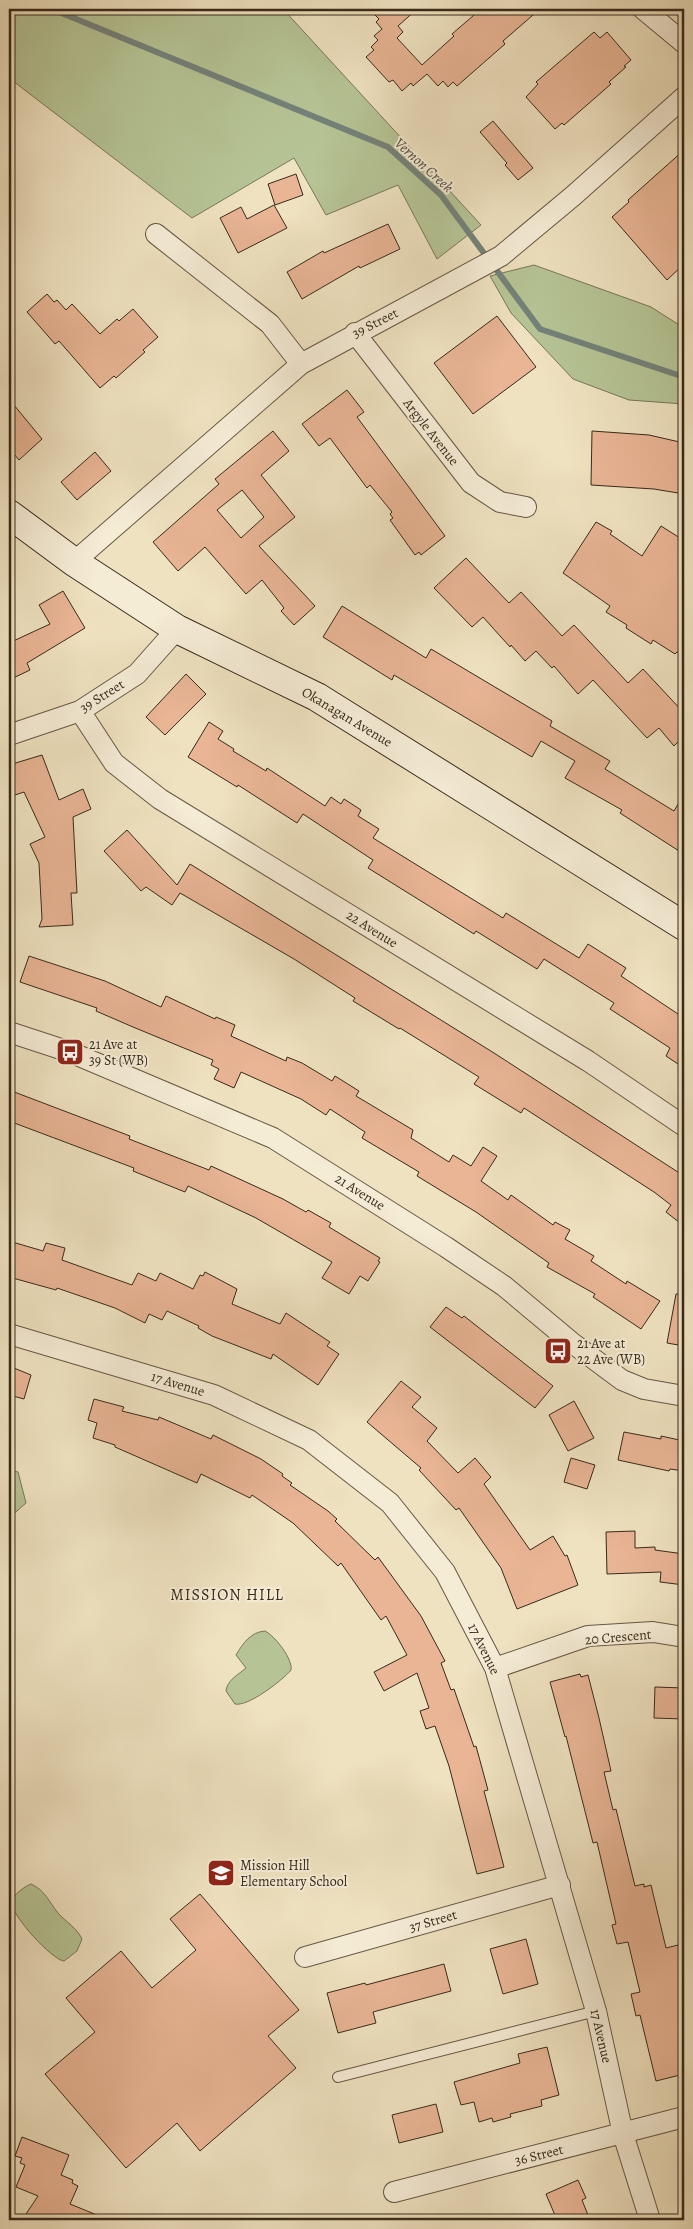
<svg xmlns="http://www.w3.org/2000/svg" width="693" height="2229" font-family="Alegreya,serif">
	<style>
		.green { fill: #b6c495; stroke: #777758 }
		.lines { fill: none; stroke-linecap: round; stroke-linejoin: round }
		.stream { stroke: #74827a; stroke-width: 6 }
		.building { fill: #e9b595; stroke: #382a1b; fill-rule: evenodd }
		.lane-casing { stroke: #665844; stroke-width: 12 }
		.street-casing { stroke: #665844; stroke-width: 22 }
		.secondary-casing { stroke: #382a1b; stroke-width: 30 }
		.lane { stroke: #f5ecd6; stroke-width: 10 }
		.street { stroke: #f5ecd6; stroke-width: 20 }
		.secondary { stroke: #f5ecd6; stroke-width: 28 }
		.labels { text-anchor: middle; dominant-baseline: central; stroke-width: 4; stroke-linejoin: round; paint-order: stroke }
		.street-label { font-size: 14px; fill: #382a1b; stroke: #f5ecd6 }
		.poi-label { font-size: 14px; fill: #382a1b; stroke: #f5ecd6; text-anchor: start }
		.water-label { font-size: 15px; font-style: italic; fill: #514e42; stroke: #f5ecd6 }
		.quarter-label { font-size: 16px; letter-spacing: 1px; fill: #382a1b; stroke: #f5ecd6 }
	</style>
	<rect width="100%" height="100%" fill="#efe2c0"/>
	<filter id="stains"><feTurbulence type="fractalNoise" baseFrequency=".004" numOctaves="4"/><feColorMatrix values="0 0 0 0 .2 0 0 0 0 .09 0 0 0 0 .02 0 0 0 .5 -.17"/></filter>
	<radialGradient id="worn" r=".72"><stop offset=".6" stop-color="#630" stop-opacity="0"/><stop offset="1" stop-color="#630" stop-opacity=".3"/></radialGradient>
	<path class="green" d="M 9,9 L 283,9 L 481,225 L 437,259 L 398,185 L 326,215 L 294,158 L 192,218 L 9,78 Z
		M 534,265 L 651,307 L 684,328 L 684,404 L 629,400 L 573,379 L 511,313 L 490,276 Z
		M 9,1470 L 18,1472 L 26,1503 L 9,1518 Z
		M 265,1631 C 275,1636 293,1659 291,1670 C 283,1680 248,1707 235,1704 L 226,1691 C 227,1680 238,1675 246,1668 L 236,1655 C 243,1643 251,1632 265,1631 Z
		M 31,1884 C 45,1890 49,1902 58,1913 C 66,1922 77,1928 82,1939 L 77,1951 L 64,1961 C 52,1960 11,1915 12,1903 C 13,1894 24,1887 31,1884 Z"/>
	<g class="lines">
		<path class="stream" d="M 42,9 L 59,12 L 388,147 L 441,195 L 540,329 L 684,377"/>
	</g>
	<path class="building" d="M 369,9 L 417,9 L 398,26 L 403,32 L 397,38 L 422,65 L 454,36 L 452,34 L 481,9 L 540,9 L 503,41 L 505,44 L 457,86 L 453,82 L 448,87 L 443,81 L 438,86 L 427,74 L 413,86 L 411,83 L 402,91 L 393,80 L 389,82 L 366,57 L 374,50 L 371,47 L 378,40 L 374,36 L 382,29 L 376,22 L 379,19 Z
		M 594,32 L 600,38 L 607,32 L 631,60 L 624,66 L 626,67 L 609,82 L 611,84 L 564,125 L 562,123 L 555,129 L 526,97 L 538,84 L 536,82 Z
		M 493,121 L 533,168 L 518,180 L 505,165 L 507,163 L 480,132 Z
		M 684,150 L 684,264 L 667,280 L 612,217 L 629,202 L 628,200 Z
		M 296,174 L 303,195 L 275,205 L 268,184 Z
		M 274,205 L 287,228 L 238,253 L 220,218 L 241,207 L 247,219 Z
		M 388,224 L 400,249 L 360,268 L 359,266 L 302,299 L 287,272 L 323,251 L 324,253 Z
		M 47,294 L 54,302 L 57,300 L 66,310 L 72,304 L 100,334 L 117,319 L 119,321 L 133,309 L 158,337 L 143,350 L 145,352 L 116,378 L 114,376 L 100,388 L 59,341 L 55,344 L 27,312 Z
		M 497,316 L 536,367 L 473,414 L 434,363 Z
		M 347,390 L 364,412 L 357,417 L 445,536 L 421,555 L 419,552 L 415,555 L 390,520 L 393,518 L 390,514 L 392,512 L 370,485 L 367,488 L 330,438 L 319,446 L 302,424 Z
		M 9,399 L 42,439 L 19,460 L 9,448 Z
		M 273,431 L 289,451 L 261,475 L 295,517 L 259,546 L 315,606 L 294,625 L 281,611 L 284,608 L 262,580 L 246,594 L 205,547 L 178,571 L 153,542 L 219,484 L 215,479 ZM 242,490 L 264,517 L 241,538 L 217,510 Z
		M 592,431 L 649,435 L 684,443 L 684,494 L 654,489 L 591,485 Z
		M 95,452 L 111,471 L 77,500 L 61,482 Z
		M 596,522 L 612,531 L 610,534 L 642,556 L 661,526 L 680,538 L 678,541 L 684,545 L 684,656 L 677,652 L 675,654 L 653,640 L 651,644 L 626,628 L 627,625 L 606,612 L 610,606 L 563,573 Z
		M 466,558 L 509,603 L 521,592 L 562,636 L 574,625 L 628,683 L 643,669 L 684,713 L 684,736 L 674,746 L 659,728 L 647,738 L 593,680 L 578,694 L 554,666 L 552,668 L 536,651 L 525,661 L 511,645 L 510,647 L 483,617 L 472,627 L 434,588 Z
		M 63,591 L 85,628 L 27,663 L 30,670 L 9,680 L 9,643 L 50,624 L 39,605 Z
		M 342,606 L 426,658 L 431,649 L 552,721 L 550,726 L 610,761 L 605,769 L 674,811 L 684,794 L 684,842 L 679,851 L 620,813 L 622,810 L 565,778 L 575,761 L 541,741 L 532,757 L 394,675 L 392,680 L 323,637 Z
		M 186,674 L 206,694 L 165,735 L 146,717 Z
		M 209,722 L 223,731 L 218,739 L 234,749 L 233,751 L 266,771 L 267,768 L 325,806 L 331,797 L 341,804 L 344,799 L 361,810 L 358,816 L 379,829 L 373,838 L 503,918 L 506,913 L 579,958 L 588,944 L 626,968 L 621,976 L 684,1018 L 684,1068 L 666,1056 L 670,1048 L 610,1009 L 614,1003 L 544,959 L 537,969 L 476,931 L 474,934 L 368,868 L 373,860 L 303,814 L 297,823 L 238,785 L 237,787 L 188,757 Z
		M 42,755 L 59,800 L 83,789 L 91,809 L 73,817 L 77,893 L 71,893 L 73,925 L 39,927 L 42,919 L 39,863 L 30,844 L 45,837 L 24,792 L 9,797 L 9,765 Z
		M 127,830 L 177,885 L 190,864 L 494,1053 L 684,1176 L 684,1226 L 666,1212 L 671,1205 L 654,1192 L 524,1108 L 521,1113 L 474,1084 L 479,1077 L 400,1028 L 399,1029 L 353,1001 L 355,998 L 294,959 L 180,893 L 172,905 L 146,887 L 141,891 L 104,851 Z
		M 29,956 L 105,981 L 161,1007 L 166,996 L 215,1019 L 216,1017 L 235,1025 L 231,1036 L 286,1061 L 287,1057 L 302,1063 L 332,1081 L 335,1076 L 359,1091 L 356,1096 L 413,1130 L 411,1138 L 449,1162 L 453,1155 L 471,1166 L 483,1147 L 497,1156 L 481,1181 L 508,1200 L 511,1195 L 553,1225 L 555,1222 L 570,1230 L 565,1239 L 594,1256 L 591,1261 L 626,1284 L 627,1281 L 660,1301 L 641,1329 L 593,1297 L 595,1294 L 547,1267 L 549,1263 L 476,1212 L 417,1176 L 419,1172 L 362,1138 L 365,1132 L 330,1109 L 326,1115 L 301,1099 L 241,1072 L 234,1088 L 214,1079 L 219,1069 L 211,1065 L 213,1060 L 133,1027 L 96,1011 L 97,1008 L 20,982 Z
		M 9,1090 L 130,1136 L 129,1139 L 209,1170 L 211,1166 L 283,1199 L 306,1212 L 308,1210 L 331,1223 L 329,1227 L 380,1258 L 378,1261 L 380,1262 L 368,1281 L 360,1276 L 349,1294 L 322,1278 L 332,1262 L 256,1218 L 188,1186 L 185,1192 L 133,1171 L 134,1168 L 9,1121 Z
		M 9,1241 L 43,1251 L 46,1243 L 65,1248 L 62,1260 L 132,1285 L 138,1273 L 156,1281 L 160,1273 L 193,1289 L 200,1275 L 203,1276 L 205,1272 L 237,1289 L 232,1304 L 280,1324 L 286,1313 L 330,1342 L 327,1346 L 339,1354 L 318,1385 L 273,1354 L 271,1359 L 212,1336 L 198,1328 L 199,1326 L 167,1311 L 162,1320 L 149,1314 L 145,1323 L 115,1308 L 57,1288 L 56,1290 L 9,1277 Z
		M 676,1294 L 684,1294 L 684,1346 L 667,1343 Z
		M 446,1307 L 462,1318 L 464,1316 L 553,1386 L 535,1408 L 430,1327 Z
		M 9,1366 L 31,1375 L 24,1399 L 9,1395 Z
		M 401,1381 L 421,1397 L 412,1407 L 437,1428 L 427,1441 L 458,1473 L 475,1458 L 491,1477 L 484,1484 L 530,1550 L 553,1536 L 565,1556 L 567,1555 L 578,1585 L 517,1609 L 501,1568 L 459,1508 L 456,1510 L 419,1470 L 421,1468 L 367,1422 Z
		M 94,1399 L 124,1407 L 122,1411 L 158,1420 L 159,1417 L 211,1439 L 213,1435 L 261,1459 L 283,1474 L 282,1476 L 292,1483 L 290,1485 L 328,1511 L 337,1519 L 335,1521 L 375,1560 L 378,1557 L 421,1616 L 445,1661 L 441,1663 L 451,1690 L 454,1689 L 474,1747 L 476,1746 L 488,1790 L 484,1791 L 504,1867 L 477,1874 L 449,1766 L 435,1726 L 426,1729 L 420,1711 L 429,1708 L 417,1673 L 384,1691 L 374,1672 L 407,1655 L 386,1616 L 381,1620 L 341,1563 L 338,1566 L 293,1523 L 252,1495 L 250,1498 L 201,1474 L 197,1483 L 115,1447 L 115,1445 L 93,1438 L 97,1423 L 88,1420 Z
		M 574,1401 L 594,1438 L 568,1451 L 549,1415 Z
		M 624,1432 L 661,1439 L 661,1436 L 684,1441 L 684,1471 L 670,1469 L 669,1471 L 618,1460 Z
		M 571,1458 L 595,1465 L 587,1489 L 564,1482 Z
		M 635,1531 L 635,1548 L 655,1547 L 655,1550 L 684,1554 L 684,1585 L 660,1582 L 661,1572 L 607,1574 L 606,1532 Z
		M 580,1674 L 581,1677 L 588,1675 L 599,1718 L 611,1771 L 604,1772 L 613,1810 L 616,1809 L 635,1886 L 644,1884 L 644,1887 L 651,1885 L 666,1948 L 678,1945 L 684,1969 L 684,2046 L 681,2051 L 684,2074 L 656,2081 L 640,2015 L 636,2016 L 631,1994 L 640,1992 L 628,1942 L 617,1944 L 612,1925 L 616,1924 L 597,1842 L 593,1843 L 566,1736 L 565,1737 L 550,1682 Z
		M 655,1687 L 684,1688 L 684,1719 L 654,1718 Z
		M 200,1894 L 299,2010 L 268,2036 L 296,2068 L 200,2151 L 177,2123 L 126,2168 L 45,2074 L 95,2032 L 66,1998 L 121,1951 L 152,1988 L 196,1950 L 170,1919 Z
		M 526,1939 L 538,1984 L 503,1994 L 490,1949 Z
		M 444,1964 L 451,1991 L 373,2012 L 376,2023 L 338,2033 L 327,1993 L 365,1983 L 366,1985 Z
		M 547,2047 L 559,2095 L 541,2100 L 542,2106 L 510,2114 L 511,2117 L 493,2122 L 492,2118 L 479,2122 L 474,2102 L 461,2105 L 454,2082 L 520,2063 L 518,2054 Z
		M 436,2104 L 443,2132 L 399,2143 L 392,2115 Z
		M 22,2137 L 69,2155 L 61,2175 L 73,2180 L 72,2183 L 78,2186 L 70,2204 L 109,2220 L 22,2220 L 38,2196 L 16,2187 L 25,2165 L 20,2163 L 22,2158 L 15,2156 Z
		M 578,2180 L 586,2198 L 582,2200 L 590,2220 L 557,2220 L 546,2194 Z"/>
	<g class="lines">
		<g class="lane-casing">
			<path id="lane" d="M 338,2077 L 596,2011"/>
		</g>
		<g class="street-casing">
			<path id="street" d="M 643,9 L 684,43
				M 156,234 L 270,324 L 301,364
				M 355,333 L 471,483 L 500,502 L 526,507
				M 74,562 L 301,364 L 501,256 L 573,196 L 684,97
				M 80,711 L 114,763 L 160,799 L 588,1061 L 684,1126
				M 9,735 L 80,711 L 137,674 L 177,629
				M 9,1032 L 70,1052 L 273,1138 L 446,1247 L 504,1286 L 571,1342 L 622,1380 L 644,1389 L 684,1396
				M 9,1334 L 214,1395 L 309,1440 L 390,1503 L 445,1572 L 495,1668 L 596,2011 L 623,2134 L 650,2220
				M 495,1668 L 588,1636 L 653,1632 L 684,1637
				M 305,1957 L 560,1885
				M 394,2192 L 684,2117"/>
		</g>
		<g class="secondary-casing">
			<path id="secondary" d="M 9,514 L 74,562 L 177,629 L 317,697 L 684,926"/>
		</g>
		<use href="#lane" class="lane"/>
		<use href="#street" class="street"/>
		<use href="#secondary" class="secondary"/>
	</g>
	<defs>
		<g id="bus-square" transform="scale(1.4375)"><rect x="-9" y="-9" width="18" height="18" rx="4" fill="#8f2418" stroke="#f5ecd6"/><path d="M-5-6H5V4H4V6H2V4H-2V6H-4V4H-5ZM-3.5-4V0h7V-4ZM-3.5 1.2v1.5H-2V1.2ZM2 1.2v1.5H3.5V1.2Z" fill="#fff"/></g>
		<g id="school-square" transform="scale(1.4375)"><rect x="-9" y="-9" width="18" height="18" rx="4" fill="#8f2418" stroke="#f5ecd6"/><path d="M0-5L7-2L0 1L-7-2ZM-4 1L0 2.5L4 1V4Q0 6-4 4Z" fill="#fff"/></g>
	</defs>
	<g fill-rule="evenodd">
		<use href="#bus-square" x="70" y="1052"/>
		<use href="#bus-square" x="558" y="1351"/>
		<use href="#school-square" x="221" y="1873"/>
	</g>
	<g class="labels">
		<g class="street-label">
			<text transform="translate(375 323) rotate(-27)">39 Street</text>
			<text transform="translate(431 432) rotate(52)">Argyle Avenue</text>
			<text transform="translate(102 696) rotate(-32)">39 Street</text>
			<text transform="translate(347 717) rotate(31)">Okanagan Avenue</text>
			<text transform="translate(372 929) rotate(32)">22 Avenue</text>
			<text transform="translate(360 1192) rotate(32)">21 Avenue</text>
			<text transform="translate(178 1384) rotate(17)">17 Avenue</text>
			<text transform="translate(618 1637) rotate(-5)">20 Crescent</text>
			<text transform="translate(484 1649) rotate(64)">17 Avenue</text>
			<text transform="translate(433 1921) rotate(-16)">37 Street</text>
			<text transform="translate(601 2036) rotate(77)">17 Avenue</text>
			<text transform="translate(539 2155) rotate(-14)">36 Street</text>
		</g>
		<g class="poi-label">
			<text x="89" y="1044">21 Ave at<tspan x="89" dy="16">39 St (WB)</tspan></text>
			<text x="577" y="1343">21 Ave at<tspan x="577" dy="16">22 Ave (WB)</tspan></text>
			<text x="240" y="1865">Mission Hill<tspan x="240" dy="16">Elementary School</tspan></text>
		</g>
		<g class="water-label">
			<text transform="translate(424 165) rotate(42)">Vernon Creek</text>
		</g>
		<g class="quarter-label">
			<text x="227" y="1595">MISSION HILL</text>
		</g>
	</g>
	<rect width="693" height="2229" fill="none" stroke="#efe2c0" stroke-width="30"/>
	<rect x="10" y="10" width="673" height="2209" fill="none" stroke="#382a1b" stroke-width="2.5"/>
	<rect x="15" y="15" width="663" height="2199" fill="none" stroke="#382a1b"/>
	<rect width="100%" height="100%" filter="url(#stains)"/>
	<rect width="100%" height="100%" fill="url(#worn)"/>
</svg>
